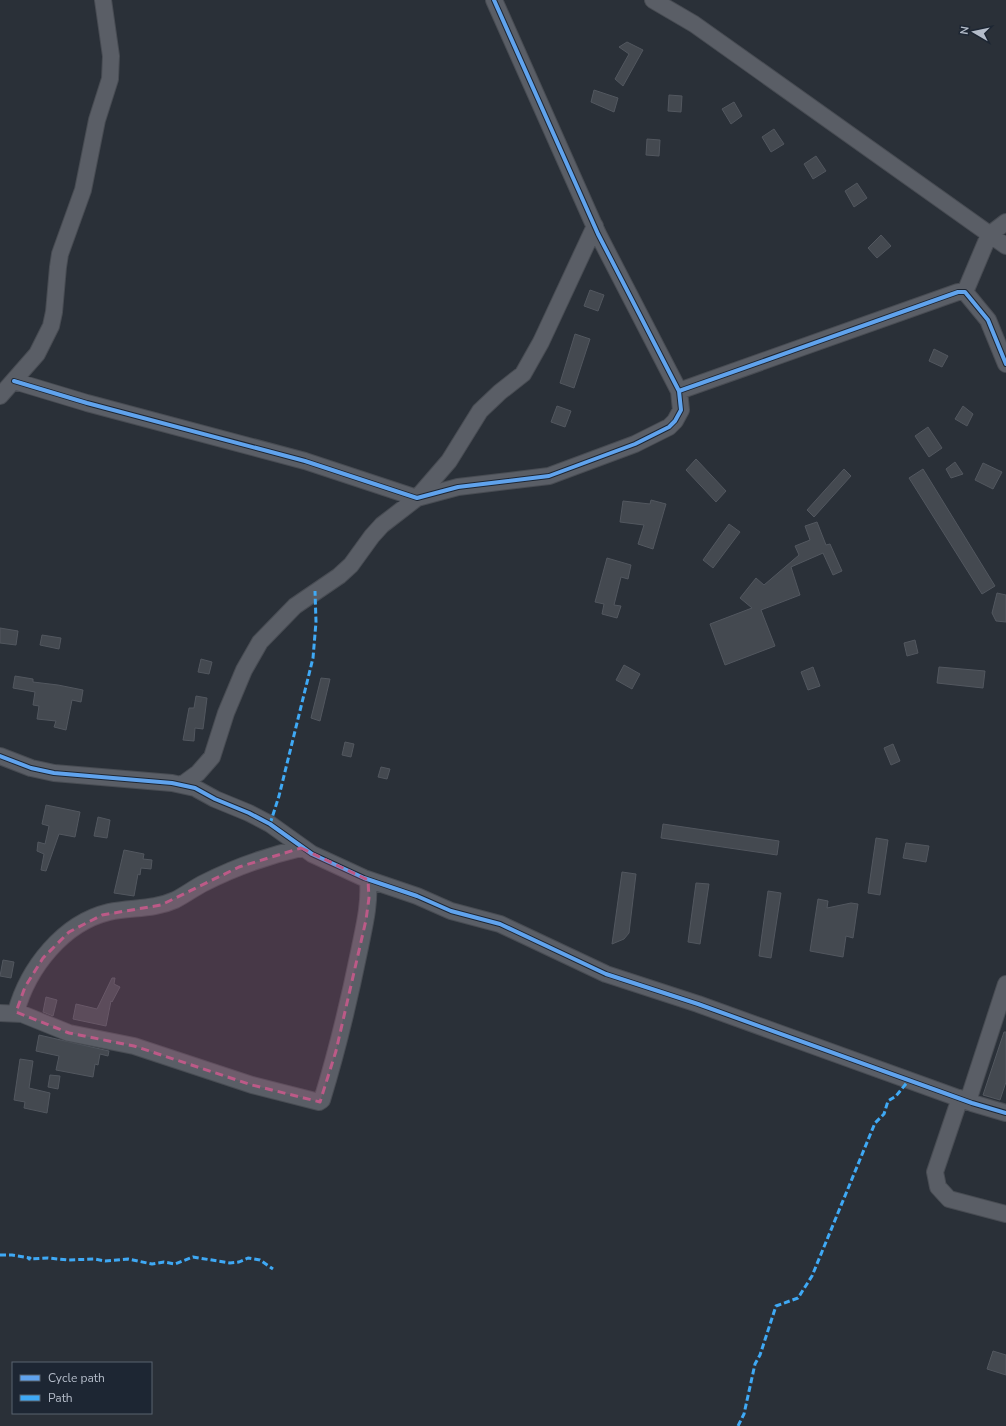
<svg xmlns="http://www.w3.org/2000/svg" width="1006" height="1426" font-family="'Nunito Sans',sans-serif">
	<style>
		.building { fill: #444950; stroke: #52575f }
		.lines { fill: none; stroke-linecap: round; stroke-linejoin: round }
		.minor-casing { stroke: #484c53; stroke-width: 18 }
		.minor { stroke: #5a5e66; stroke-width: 16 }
		.quiet { stroke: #3fa9f5; stroke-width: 3; stroke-dasharray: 6 3; stroke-linecap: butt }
		.cycleway-casing { stroke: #1d2633; stroke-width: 6 }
		.cycleway { stroke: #60a3ed; stroke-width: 4 }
		.marked { fill: #bc5a87; fill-opacity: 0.2; stroke: #bc5a87; stroke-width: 3; stroke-dasharray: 8 5; stroke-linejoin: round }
	</style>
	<rect width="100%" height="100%" fill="#2a3038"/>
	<path class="building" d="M 627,42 L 643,50 L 623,86 L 615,79 L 629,54 L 619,47 Z
		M 594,90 L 618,98 L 614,112 L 591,102 Z
		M 669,95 L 682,96 L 681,112 L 668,111 Z
		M 734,102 L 742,116 L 731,124 L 722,109 Z
		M 774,129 L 784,144 L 771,152 L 762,137 Z
		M 647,139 L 660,140 L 659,156 L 646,155 Z
		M 816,156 L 826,171 L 813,179 L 804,164 Z
		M 857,183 L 867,198 L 854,207 L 845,191 Z
		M 881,235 L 891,246 L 877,258 L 868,248 Z
		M 590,290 L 604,295 L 598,311 L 584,306 Z
		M 575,334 L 590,339 L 574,388 L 560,383 Z
		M 934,349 L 948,356 L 942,367 L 929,361 Z
		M 557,406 L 571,411 L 565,427 L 551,422 Z
		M 963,406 L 973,414 L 967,426 L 955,419 Z
		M 928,427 L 942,448 L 929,457 L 915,436 Z
		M 696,459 L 726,491 L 716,502 L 686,470 Z
		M 955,462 L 963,474 L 951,478 L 946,469 Z
		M 983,463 L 1002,472 L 993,489 L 975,480 Z
		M 844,469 L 851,476 L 814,517 L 807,510 Z
		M 923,469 L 995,586 L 982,594 L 909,478 Z
		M 651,500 L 666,504 L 653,549 L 638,544 L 644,525 L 620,522 L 623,501 L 650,504 Z
		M 817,522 L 826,545 L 830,544 L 842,571 L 833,575 L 823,553 L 791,567 L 800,595 L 761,610 L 775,646 L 725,665 L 710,624 L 752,608 L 740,598 L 756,578 L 764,585 L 799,555 L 795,546 L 810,540 L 805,526 Z
		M 729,524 L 740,532 L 713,568 L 703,560 Z
		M 607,558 L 631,565 L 628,579 L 621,577 L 614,605 L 621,606 L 617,618 L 602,614 L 604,604 L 595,602 Z
		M 997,593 L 1006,595 L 1006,622 L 996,621 L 992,613 Z
		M 0,628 L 18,631 L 16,645 L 0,643 Z
		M 42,635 L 61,638 L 59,649 L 40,645 Z
		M 915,640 L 918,653 L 907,656 L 904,643 Z
		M 201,659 L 212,662 L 209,674 L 198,672 Z
		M 624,665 L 640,674 L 632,689 L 616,680 Z
		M 813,667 L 820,686 L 808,690 L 801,672 Z
		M 939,667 L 985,671 L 983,688 L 937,683 Z
		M 15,676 L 33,679 L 33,682 L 58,685 L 83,690 L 81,702 L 72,700 L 66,730 L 54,727 L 56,721 L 37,719 L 39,706 L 33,705 L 35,692 L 13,688 Z
		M 321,678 L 330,679 L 320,721 L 311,718 Z
		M 196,696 L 207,698 L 203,729 L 195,728 L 194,741 L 183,740 L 189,708 L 194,708 Z
		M 345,742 L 354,744 L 351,757 L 342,755 Z
		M 893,744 L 900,761 L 891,765 L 884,748 Z
		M 381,767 L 390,769 L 387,779 L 378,777 Z
		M 46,805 L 80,812 L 75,837 L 59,834 L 46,871 L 41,870 L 44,854 L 37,851 L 38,842 L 45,844 L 49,826 L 42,824 Z
		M 98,817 L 110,820 L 107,838 L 94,836 Z
		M 663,824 L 779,841 L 777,855 L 661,838 Z
		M 876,838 L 888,840 L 880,895 L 868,893 Z
		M 906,843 L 929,846 L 926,862 L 903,858 Z
		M 124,850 L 144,854 L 143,859 L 152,860 L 151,869 L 141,868 L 140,875 L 138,874 L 134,896 L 114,893 Z
		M 622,872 L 636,874 L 629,933 L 624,939 L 612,944 Z
		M 696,883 L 709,884 L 700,944 L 688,942 Z
		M 768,891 L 781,893 L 771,958 L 759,956 Z
		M 818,899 L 828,901 L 827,908 L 851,903 L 858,904 L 853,938 L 846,936 L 843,957 L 810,951 Z
		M 3,960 L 14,962 L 11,978 L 0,976 Z
		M 112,978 L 115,978 L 114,984 L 120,987 L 112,1002 L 111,1001 L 106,1026 L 73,1019 L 76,1004 L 97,1009 Z
		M 46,997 L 57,1000 L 53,1016 L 43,1012 Z
		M 1004,1032 L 1006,1032 L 1006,1082 L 1000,1100 L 983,1095 Z
		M 39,1035 L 109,1051 L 108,1056 L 100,1054 L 98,1065 L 95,1064 L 93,1077 L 56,1070 L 59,1056 L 36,1051 Z
		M 20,1059 L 33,1061 L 29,1088 L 50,1093 L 47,1113 L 24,1108 L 25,1102 L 14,1100 Z
		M 50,1075 L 60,1076 L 58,1089 L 48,1087 Z
		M 993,1351 L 1006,1355 L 1006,1375 L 987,1369 Z"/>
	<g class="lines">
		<g class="minor-casing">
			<path id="minor" d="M 494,0 L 598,234 L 679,391 L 958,292 L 965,292 L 988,320 L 1006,364
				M 653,0 L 694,24 L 1006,246
				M 965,292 L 989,235 L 1006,222
				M 14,381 L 87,403 L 305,461 L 417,498 L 458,487 L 549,476 L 635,444 L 669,427 L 675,421 L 681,410 L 679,391
				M 0,396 L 37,354 L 51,326 L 54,312 L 58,267 L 60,254 L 83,190 L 97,120 L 110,79 L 111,56 L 103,0
				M 0,756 L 31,768 L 54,773 L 172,783 L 195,788 L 215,799 L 249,813 L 270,824 L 312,854 L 364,878 L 417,896 L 451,911 L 500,924 L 606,974 L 698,1004 L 972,1103 L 1006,1113
				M 183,784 L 198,773 L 212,757 L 226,713 L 244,670 L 260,642 L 295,606 L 339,576 L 351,565 L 372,536 L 382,525 L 417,498 L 449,461 L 480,411 L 500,392 L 523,374 L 541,342 L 595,226
				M 16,1012 C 28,968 63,923 109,912 C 132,907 153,910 175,900 C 185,895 194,888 204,883 C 235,867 267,856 301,848
				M 0,1013 L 22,1014 L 69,1033 L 134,1046 L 252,1085 L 319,1102 L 322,1100 C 337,1051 349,1001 359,952 C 364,927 370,905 368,880
				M 960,1098 L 935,1172 L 938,1187 L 949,1199 L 1006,1214
				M 968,1101 L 1006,984"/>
		</g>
		<use href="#minor" class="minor"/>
		<path class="quiet" d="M 270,824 L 279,796 L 313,658 L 316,622 L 315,591
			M 0,1255 L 12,1255 L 30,1258 L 29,1259 L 48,1258 L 68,1260 L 95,1259 L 105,1261 L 128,1259 L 152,1264 L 164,1262 L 175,1264 L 193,1257 L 230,1263 L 239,1262 L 248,1258 L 260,1260 L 273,1269
			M 738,1426 L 744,1414 L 755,1364 L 760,1355 L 776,1306 L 798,1298 L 812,1276 L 875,1123 L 884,1114 L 888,1101 L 896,1096 L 909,1080"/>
		<g class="cycleway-casing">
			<path id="cycleway" d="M 494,0 L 598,234 L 679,391 L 958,292 L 965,292 L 988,320 L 1006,364
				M 14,381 L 87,403 L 305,461 L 417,498 L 458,487 L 549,476 L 635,444 L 669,427 L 675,421 L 681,410 L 679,391
				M 0,756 L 31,768 L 54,773 L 172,783 L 195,788 L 215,799 L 249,813 L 270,824 L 312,854 L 364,878 L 417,896 L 451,911 L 500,924 L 606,974 L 698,1004 L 972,1103 L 1006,1113"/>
		</g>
		<use href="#cycleway" class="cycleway"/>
	</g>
	<path class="marked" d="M 301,848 L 368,880 L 369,898 L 366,920 L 336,1051 L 320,1102 L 252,1085 L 134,1046 L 69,1033 L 16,1012 L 25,987 L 43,958 L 69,932 L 102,915 L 161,905 L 239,867 Z"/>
	<rect x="12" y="1362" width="140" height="52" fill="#1d2633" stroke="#59626f"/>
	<rect x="20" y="1375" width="20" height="6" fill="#60a3ed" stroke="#59626f"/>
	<text x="48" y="1382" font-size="12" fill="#b4bcc9">Cycle path</text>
	<rect x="20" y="1395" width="20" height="6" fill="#3fa9f5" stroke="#59626f"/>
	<text x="48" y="1402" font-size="12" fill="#b4bcc9">Path</text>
	<g transform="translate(974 32) rotate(279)" stroke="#1d2633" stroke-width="3" paint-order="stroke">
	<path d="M0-3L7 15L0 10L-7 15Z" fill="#b4bcc9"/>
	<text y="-6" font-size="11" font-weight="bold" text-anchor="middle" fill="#b4bcc9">N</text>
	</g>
</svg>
